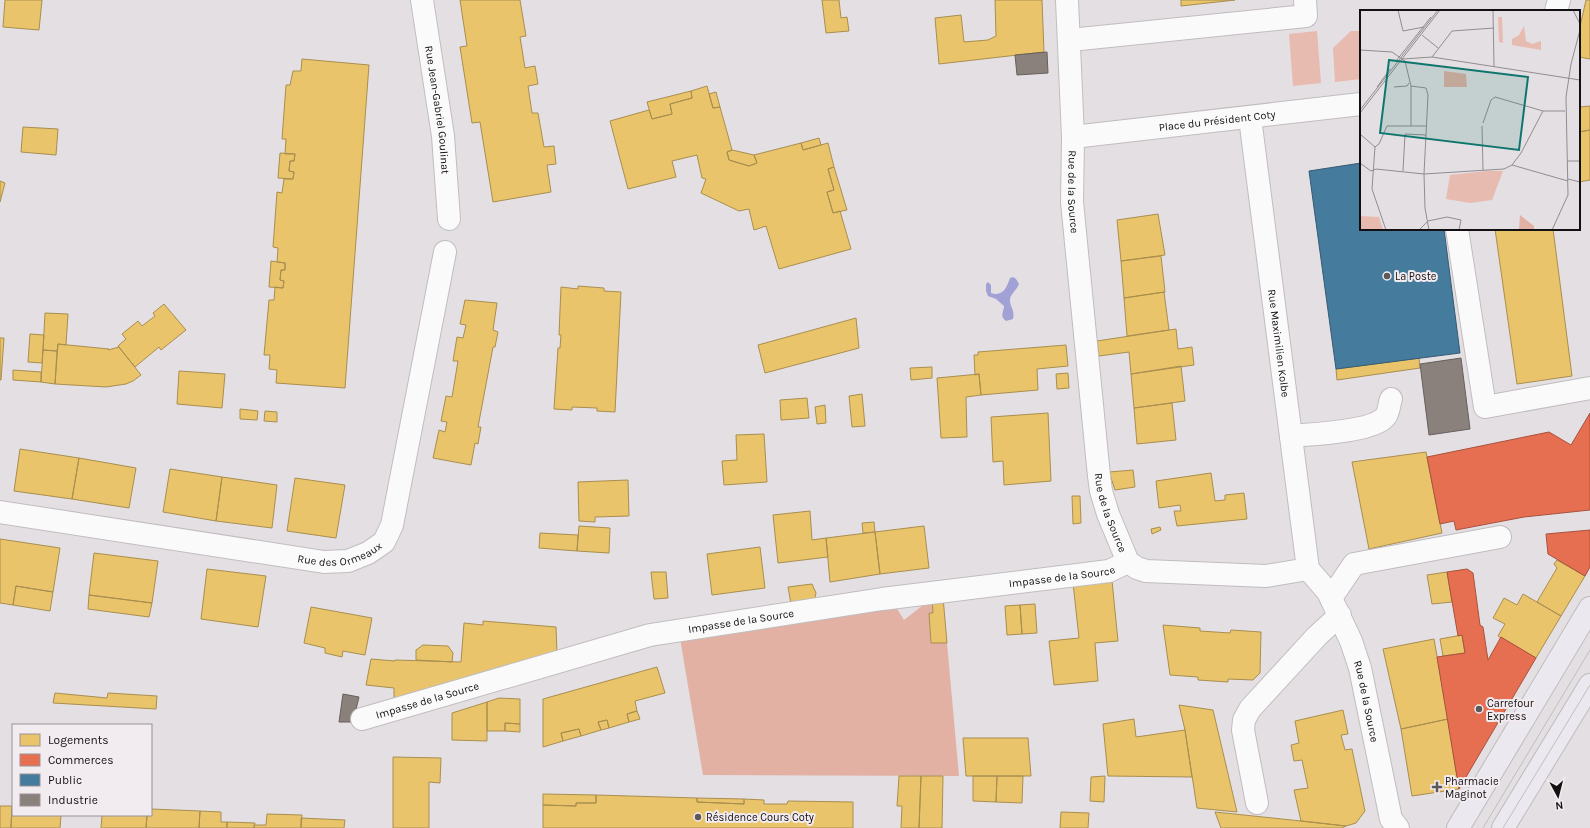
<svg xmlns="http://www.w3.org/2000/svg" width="1590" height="828" font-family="Karla,sans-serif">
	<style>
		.green { fill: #e7bbaf }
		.forest { fill: #e2b1a3 }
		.water { fill: #a1a1d6 }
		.homes { fill: #e9c46a; stroke: #a98e50 }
		.shops { fill: #e76f51; stroke: #a7523e }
		.public { fill: #457b9d; stroke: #365b73 }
		.industry { fill: #8a817c; stroke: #665f5c }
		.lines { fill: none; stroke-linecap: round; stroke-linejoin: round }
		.minor-casing { stroke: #c1bdbf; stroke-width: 24 }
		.major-casing { stroke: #bdbbbc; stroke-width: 24 }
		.minor { stroke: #fbfafb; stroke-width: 22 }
		.major { stroke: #ece8ef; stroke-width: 22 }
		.tram { stroke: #bfbfbf; stroke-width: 1 }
		.poi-dot { fill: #5c585b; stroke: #f2ebef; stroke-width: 1.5 }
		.labels { text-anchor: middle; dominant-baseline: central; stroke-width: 4; stroke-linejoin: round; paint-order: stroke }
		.street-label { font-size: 11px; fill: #131012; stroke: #f2ebef }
		.poi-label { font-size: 11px; fill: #131012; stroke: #f2ebef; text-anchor: start }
		.inset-road { fill: none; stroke: #908c8f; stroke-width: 1 }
		.view { fill: #0f766e; fill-opacity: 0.15; stroke: #0f766e; stroke-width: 2 }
		.inset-edge { fill: none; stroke: #131012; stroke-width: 2 }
	</style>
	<rect width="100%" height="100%" fill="#e4dfe2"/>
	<path class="green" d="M 1317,31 L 1321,83 L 1293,86 L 1289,34 Z
		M 1351,31 L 1361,31 L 1361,79 L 1335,82 L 1333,48 Z"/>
	<path class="forest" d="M 932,598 L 933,613 L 929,613 L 931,643 L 947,643 L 959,776 L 703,775 L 680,638 L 896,607 L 904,620 Z"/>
	<path class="water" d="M 1013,277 L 1016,279 L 1019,284 C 1017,290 1010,294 1010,300 C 1010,308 1015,309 1013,319 L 1006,321 C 999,316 1004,312 1004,306 L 996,299 L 988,296 L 986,291 L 986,284 L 988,282 L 991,285 L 991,293 C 1003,297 1007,287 1010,278 Z"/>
	<path class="homes" d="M 5,0 L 42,0 L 39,30 L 3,27 Z
		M 460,0 L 520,0 L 526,36 L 520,37 L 525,68 L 535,66 L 538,84 L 528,86 L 532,113 L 538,113 L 544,147 L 554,146 L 556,164 L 547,165 L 551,192 L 493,202 L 480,122 L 472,123 L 460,47 L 467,46 Z
		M 822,0 L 839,0 L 841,18 L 847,17 L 849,31 L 826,33 Z
		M 995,0 L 1042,0 L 1044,52 L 939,64 L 935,18 L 961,15 L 964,42 L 988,40 L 996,36 Z
		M 1181,0 L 1235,0 L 1181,6 Z
		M 1586,0 L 1590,0 L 1590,59 L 1579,57 L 1579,31 Z
		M 302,59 L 369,65 L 345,388 L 276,383 L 277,370 L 269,369 L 270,355 L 264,355 L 269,300 L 274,300 L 275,287 L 283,288 L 284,281 L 280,280 L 281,270 L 285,270 L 285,263 L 277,262 L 278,248 L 273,247 L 277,192 L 282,193 L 284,179 L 293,179 L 294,172 L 289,171 L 290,161 L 294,161 L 295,154 L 285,154 L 286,139 L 282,139 L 286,85 L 290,85 L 293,71 L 301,71 Z
		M 707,86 L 713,108 L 720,107 L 732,150 L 727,152 L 729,160 L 749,166 L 757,163 L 754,155 L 801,143 L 803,150 L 828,143 L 834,167 L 828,169 L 834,190 L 827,192 L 833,213 L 840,211 L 851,249 L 779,269 L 766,226 L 754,230 L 749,209 L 739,211 L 701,193 L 706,179 L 702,178 L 697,155 L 672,161 L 676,177 L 628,189 L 610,121 L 649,110 L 652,119 L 672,114 L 670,104 L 692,98 L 691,91 Z
		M 691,91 L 692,98 L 670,104 L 672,114 L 652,119 L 647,102 Z
		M 716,92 L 720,107 L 713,108 L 709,94 Z
		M 1590,106 L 1590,130 L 1579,132 L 1579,107 Z
		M 23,127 L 58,129 L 56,155 L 21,152 Z
		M 1590,130 L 1590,180 L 1579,182 L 1579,132 Z
		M 819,138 L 821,145 L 803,150 L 801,143 Z
		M 732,150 L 754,155 L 757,163 L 749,166 L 729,160 L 727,152 Z
		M 280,153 L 295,154 L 294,161 L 290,161 L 289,171 L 294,172 L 293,179 L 278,178 Z
		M 834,167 L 847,210 L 833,213 L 827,192 L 834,190 L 828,169 Z
		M 0,181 L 5,183 L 0,202 Z
		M 1158,214 L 1165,255 L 1121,261 L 1117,220 Z
		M 1495,229 L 1553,229 L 1572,376 L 1517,384 Z
		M 1161,256 L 1165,292 L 1124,298 L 1121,261 Z
		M 271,261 L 285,263 L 285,270 L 281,270 L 280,280 L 284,281 L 283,288 L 269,287 Z
		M 578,286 L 604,288 L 604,291 L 621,292 L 615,412 L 597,411 L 597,408 L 572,407 L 572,410 L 554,409 L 558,348 L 560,348 L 561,335 L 559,335 L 561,287 L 578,289 Z
		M 1164,292 L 1169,330 L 1127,336 L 1124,298 Z
		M 465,300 L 497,303 L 493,330 L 498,332 L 495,347 L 493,347 L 478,427 L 481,427 L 478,444 L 475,443 L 471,465 L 433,458 L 439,430 L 445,432 L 447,422 L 441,421 L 446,396 L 452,397 L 458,361 L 453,361 L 457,337 L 463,338 L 466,325 L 460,324 Z
		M 164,304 L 186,330 L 161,350 L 159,347 L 135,367 L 118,346 L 126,339 L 122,334 L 138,321 L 142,326 L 155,316 L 153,313 Z
		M 45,313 L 68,314 L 66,345 L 58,344 L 57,351 L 43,350 Z
		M 856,318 L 859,348 L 765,373 L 758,345 Z
		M 1176,329 L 1178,349 L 1192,347 L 1194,365 L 1131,374 L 1129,352 L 1099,356 L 1097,341 Z
		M 30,334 L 44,335 L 42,363 L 28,362 Z
		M 0,338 L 4,338 L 1,380 L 0,380 Z
		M 58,344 L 109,349 L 108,350 L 119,347 L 141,375 L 133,381 L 126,384 L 106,387 L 55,384 Z
		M 1066,345 L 1068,366 L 1037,369 L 1038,390 L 981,395 L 979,374 L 975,375 L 974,355 L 978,355 L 978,352 Z
		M 43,350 L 57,351 L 55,384 L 41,382 Z
		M 1419,358 L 1420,368 L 1337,380 L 1336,369 Z
		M 1181,366 L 1185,401 L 1134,408 L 1131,374 Z
		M 932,367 L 932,378 L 911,380 L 910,368 Z
		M 13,370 L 41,372 L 41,382 L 13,380 Z
		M 179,371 L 225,374 L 222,408 L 177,404 Z
		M 1068,373 L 1069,388 L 1057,389 L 1056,374 Z
		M 979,374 L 981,395 L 966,397 L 967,437 L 941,438 L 937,378 Z
		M 862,394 L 865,426 L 852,427 L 849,396 Z
		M 807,398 L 809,418 L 781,420 L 780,400 Z
		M 1172,403 L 1176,440 L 1137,444 L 1134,408 Z
		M 825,405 L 826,423 L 817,424 L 815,407 Z
		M 240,409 L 258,411 L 257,420 L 240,419 Z
		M 265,411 L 277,412 L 277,422 L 264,421 Z
		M 1048,413 L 1051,481 L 1004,485 L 1003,461 L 993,462 L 991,417 Z
		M 764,434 L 767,482 L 724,485 L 722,461 L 737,460 L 736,435 Z
		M 20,449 L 79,458 L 72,499 L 14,491 Z
		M 1426,452 L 1442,533 L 1369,549 L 1352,462 Z
		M 79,458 L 136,468 L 129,508 L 72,499 Z
		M 170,469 L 222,477 L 216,521 L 163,512 Z
		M 1133,470 L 1135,487 L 1115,490 L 1109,472 Z
		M 1211,473 L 1215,501 L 1225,500 L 1225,495 L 1244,493 L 1247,519 L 1177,526 L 1174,511 L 1181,511 L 1180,505 L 1159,508 L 1156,481 Z
		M 222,477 L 277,485 L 272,528 L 216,521 Z
		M 295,478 L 345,485 L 336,538 L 287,531 Z
		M 628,480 L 629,516 L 595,517 L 595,522 L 579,521 L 578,482 Z
		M 1072,496 L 1080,496 L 1081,523 L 1073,524 Z
		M 810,511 L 812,540 L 826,538 L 828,557 L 778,563 L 773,515 Z
		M 874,522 L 875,532 L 863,533 L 862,523 Z
		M 579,526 L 610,528 L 609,553 L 577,551 Z
		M 924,526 L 929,568 L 880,574 L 875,532 Z
		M 1160,527 L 1161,530 L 1152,534 L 1151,529 Z
		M 875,532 L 880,574 L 830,582 L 826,538 Z
		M 540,533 L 578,535 L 577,551 L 539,548 Z
		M 0,539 L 60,548 L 53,592 L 16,586 L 13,605 L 0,603 Z
		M 760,547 L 765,588 L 712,595 L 707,554 Z
		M 94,553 L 158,561 L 152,603 L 89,595 Z
		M 1557,560 L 1585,576 L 1561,616 L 1537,602 L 1557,568 L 1554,564 Z
		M 207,569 L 266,576 L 258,627 L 201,619 Z
		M 651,572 L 666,572 L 668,598 L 654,599 Z
		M 1447,572 L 1452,602 L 1432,604 L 1427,575 Z
		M 1112,581 L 1118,641 L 1095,643 L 1098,681 L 1054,685 L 1049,641 L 1079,638 L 1073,583 Z
		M 812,584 L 816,593 L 814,602 L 791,604 L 788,587 Z
		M 16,586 L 53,592 L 50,611 L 13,605 Z
		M 1523,594 L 1561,616 L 1536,658 L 1498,636 L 1505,624 L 1493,618 L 1504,598 L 1517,605 Z
		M 89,595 L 152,603 L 149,617 L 88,609 Z
		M 943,597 L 947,643 L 931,643 L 929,613 L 933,613 L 932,598 Z
		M 1035,604 L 1037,633 L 1022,634 L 1020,605 Z
		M 1020,605 L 1022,634 L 1007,635 L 1005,606 Z
		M 311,607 L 372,618 L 365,655 L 343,651 L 342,657 L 325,653 L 325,648 L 304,643 Z
		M 483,621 L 556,627 L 557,654 L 394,701 L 394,688 L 366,685 L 371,659 L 395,661 L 395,660 L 461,662 L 464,623 L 483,625 Z
		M 1163,625 L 1200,628 L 1200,631 L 1230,633 L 1231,630 L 1261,632 L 1260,673 L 1253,680 L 1228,679 L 1228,682 L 1198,680 L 1198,677 L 1170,675 Z
		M 1462,635 L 1465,653 L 1443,656 L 1440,639 Z
		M 1434,639 L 1448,719 L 1401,729 L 1383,649 Z
		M 423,645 L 448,646 L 453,653 L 452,662 L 416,660 L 416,650 Z
		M 657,667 L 665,693 L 635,701 L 637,711 L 627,714 L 629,722 L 609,728 L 607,720 L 598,722 L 601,730 L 581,736 L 579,729 L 561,733 L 563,741 L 543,747 L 543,699 Z
		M 55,693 L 107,698 L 108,693 L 157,696 L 156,709 L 53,703 Z
		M 499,698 L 520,699 L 520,724 L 505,723 L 505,731 L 487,731 L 487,702 Z
		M 487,702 L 487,741 L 452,740 L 452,713 Z
		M 1179,705 L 1213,710 L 1237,812 L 1197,808 L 1185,730 Z
		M 1343,710 L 1348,734 L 1341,735 L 1345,750 L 1352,749 L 1365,811 L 1356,823 L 1346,826 L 1301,821 L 1294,790 L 1308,788 L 1302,760 L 1294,761 L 1291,745 L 1299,743 L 1295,721 Z
		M 637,711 L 640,719 L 629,722 L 627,714 Z
		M 1134,719 L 1136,737 L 1185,730 L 1192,777 L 1108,776 L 1103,724 Z
		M 1448,719 L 1459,789 L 1412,796 L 1401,729 Z
		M 607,720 L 609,728 L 601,730 L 598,722 Z
		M 505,723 L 520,724 L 520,732 L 505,731 Z
		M 579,729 L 581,736 L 563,741 L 561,733 Z
		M 963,738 L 1028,738 L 1031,776 L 966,776 Z
		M 393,757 L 441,758 L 440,783 L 429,782 L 429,828 L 393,828 Z
		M 899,776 L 921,776 L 919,828 L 901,828 L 902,806 L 897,806 Z
		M 921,776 L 943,776 L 942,828 L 919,828 Z
		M 973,776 L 997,776 L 996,802 L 973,801 Z
		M 997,776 L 1023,776 L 1022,803 L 996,802 Z
		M 1105,776 L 1104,802 L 1090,801 L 1091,777 Z
		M 543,794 L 596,795 L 596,803 L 576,803 L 576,806 L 543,805 Z
		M 596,795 L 697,798 L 697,802 L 744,804 L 744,799 L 764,800 L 764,804 L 787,804 L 788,801 L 853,802 L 853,828 L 543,828 L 543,805 L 576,806 L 576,803 L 596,803 Z
		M 697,798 L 744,799 L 744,804 L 697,802 Z
		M 0,806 L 12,806 L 11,828 L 0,828 Z
		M 12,806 L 13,806 L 13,815 L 61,815 L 60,828 L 11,828 Z
		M 151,809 L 200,811 L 199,828 L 146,828 L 147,815 L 151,815 Z
		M 200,811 L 221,812 L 221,822 L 227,822 L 227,828 L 199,828 Z
		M 1061,812 L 1089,813 L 1088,828 L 1060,828 Z
		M 1215,812 L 1301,821 L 1346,826 L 1342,828 L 1221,828 Z
		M 267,814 L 302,815 L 301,828 L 254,828 L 254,825 L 266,825 Z
		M 102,815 L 147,815 L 146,828 L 101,828 Z
		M 301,818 L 345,820 L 344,828 L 301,828 Z
		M 227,822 L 255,823 L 254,828 L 227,828 Z"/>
	<path class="shops" d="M 1590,413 L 1590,510 L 1524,517 L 1456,530 L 1454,521 L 1440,524 L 1427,457 L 1549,432 L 1571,445 Z
		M 1590,530 L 1590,567 L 1585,576 L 1548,554 L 1546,534 Z
		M 1467,569 L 1473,573 L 1480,625 L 1483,627 L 1488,660 L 1501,637 L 1536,658 L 1459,789 L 1437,657 L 1465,653 L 1462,635 L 1458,636 L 1447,572 Z"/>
	<path class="public" d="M 1361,163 L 1361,229 L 1444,229 L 1460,353 L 1336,369 L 1309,171 Z"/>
	<path class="industry" d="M 1047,52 L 1048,73 L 1017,75 L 1015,55 Z
		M 1461,358 L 1470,429 L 1429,435 L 1420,364 Z
		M 343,694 L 359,697 L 353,722 L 339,722 Z"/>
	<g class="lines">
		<g class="minor-casing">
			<g id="minor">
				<path id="s1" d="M 422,0 L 443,136 L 449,219"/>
				<path id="s2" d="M 1067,0 L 1073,137 L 1072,202 L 1099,476 L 1101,491 L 1108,514 L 1128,562 L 1137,568 L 1146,571 L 1266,576 L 1308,569"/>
				<path d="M 1556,11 L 1559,0"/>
				<path d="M 1070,40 L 1306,16 L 1305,0"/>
				<path id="s3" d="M 1250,118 L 1308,569"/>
				<path id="s4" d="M 1073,137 L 1361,104"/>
				<path d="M 1457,229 L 1485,407 L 1590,388"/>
				<path d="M 1291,436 C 1312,434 1372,432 1385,417 C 1389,413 1389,404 1391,399"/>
				<path id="s5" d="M 0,512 L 324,562 L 348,561 L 368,553 L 384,542 L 392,525 L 445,252"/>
				<path id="s6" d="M 1308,569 L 1328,592 L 1351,641 L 1360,668 L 1391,819 L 1398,828"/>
				<path d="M 1331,598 L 1354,564 L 1500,537"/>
				<path id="s7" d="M 362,719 L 650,635 L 882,599 L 1109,571 L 1128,562"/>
				<path d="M 1257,803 L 1243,730 L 1244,720 L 1250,709 L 1317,636 L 1340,615"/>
			</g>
		</g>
		<g class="major-casing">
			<path id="major" d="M 1458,828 L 1590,608
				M 1503,828 L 1590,685"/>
		</g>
		<use href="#minor" class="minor"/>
		<use href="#major" class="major"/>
		<path class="tram" d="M 1483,828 L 1590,650
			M 1503,828 L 1590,685"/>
	</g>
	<g class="poi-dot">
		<circle cx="1387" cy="276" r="4"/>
		<circle cx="1479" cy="709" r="4"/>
		<path d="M1435 781h4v4h4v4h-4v4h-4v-4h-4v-4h4z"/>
		<circle cx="698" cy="817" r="4"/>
	</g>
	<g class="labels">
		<g class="street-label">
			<text stroke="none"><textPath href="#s1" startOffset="111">Rue Jean-Gabriel Goulinat</textPath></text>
			<text stroke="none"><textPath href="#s4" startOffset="145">Place du Président Coty</textPath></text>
			<text stroke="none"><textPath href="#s2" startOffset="192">Rue de la Source</textPath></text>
			<text stroke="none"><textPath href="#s3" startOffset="227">Rue Maximilien Kolbe</textPath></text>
			<text stroke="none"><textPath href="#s2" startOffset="516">Rue de la Source</textPath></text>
			<text stroke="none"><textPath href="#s5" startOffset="345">Rue des Ormeaux</textPath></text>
			<text stroke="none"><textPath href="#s7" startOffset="716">Impasse de la Source</textPath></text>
			<text stroke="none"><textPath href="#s7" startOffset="392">Impasse de la Source</textPath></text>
			<text stroke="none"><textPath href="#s7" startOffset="68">Impasse de la Source</textPath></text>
			<text stroke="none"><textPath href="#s6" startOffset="147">Rue de la Source</textPath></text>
		</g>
		<g class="poi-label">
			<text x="1395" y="276">La Poste</text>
			<text x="1487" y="703">Carrefour<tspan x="1487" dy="13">Express</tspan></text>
			<text x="1445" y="781">Pharmacie<tspan x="1445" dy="13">Maginot</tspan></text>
			<text x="706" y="817">Résidence Cours Coty</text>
		</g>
	</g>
	<g transform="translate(1360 10)">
		<rect width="220" height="220" fill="#e4dfe2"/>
		<path d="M 138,7 L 142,7 L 143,33 L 139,32 ZM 164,16 L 166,31 L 172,34 L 181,31 L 181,40 L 152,35 L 152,29 L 159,25 ZM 127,161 L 143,161 L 132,190 L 110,193 L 86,189 L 90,165 ZM 0,206 L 19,207 L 23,220 L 0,220 Z" fill="#e7bbaf"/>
		<path d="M 84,61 L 106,64 L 107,77 L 84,77 ZM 160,205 L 174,216 L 174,220 L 159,220 Z" fill="#e2b1a3"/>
		<path class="inset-road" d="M 38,0 L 43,21 L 64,17M 133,0 L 134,57M 213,0 L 220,14M 62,25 L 78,38M 0,40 L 32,42 L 45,51 L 51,76 L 51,116M 72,47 L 92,21 L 134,18M 43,49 L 72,47 L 220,70M 36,51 L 71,7M 51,76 L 66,78 L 68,85 L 64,164 L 65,198 L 69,220M 17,77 L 30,59M 34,77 L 47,76 L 49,73M 0,100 L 78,0M 0,103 L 80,0M 123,113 L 131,90 L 135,87 L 183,101 L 205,101M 122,116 L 123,160M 0,124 L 15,137 L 12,179 L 26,220M 15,137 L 19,134 L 27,116 L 67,116M 207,151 L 220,151M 0,153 L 11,161 L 16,159 L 64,164 L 144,159 L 152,155 L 161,143 L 183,101M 152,155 L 208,171M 43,161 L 45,124 L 66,125M 208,169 L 220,172M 59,220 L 68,211 L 87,207 L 101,210 L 99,220M 192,220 L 208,185 L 206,87 L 211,54 L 220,20"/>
		<path class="view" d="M 29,50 L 168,67 L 159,140 L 20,123 Z"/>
		<rect width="220" height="220" class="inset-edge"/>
	</g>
	<rect x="12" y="724" width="140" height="92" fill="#f2ebef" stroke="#999397"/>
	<rect x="20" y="734" width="20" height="12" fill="#e9c46a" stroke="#999397"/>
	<text x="48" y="744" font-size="12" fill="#131012">Logements</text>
	<rect x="20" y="754" width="20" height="12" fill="#e76f51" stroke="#999397"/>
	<text x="48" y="764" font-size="12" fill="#131012">Commerces</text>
	<rect x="20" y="774" width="20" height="12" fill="#457b9d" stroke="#999397"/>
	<text x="48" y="784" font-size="12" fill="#131012">Public</text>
	<rect x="20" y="794" width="20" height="12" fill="#8a817c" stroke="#999397"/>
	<text x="48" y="804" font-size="12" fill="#131012">Industrie</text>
	<g transform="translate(1558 796) rotate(173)" stroke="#f2ebef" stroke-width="3" paint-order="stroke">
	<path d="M0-3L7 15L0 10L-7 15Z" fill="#131012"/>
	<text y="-6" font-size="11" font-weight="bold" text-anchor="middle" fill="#131012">N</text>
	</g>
</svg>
